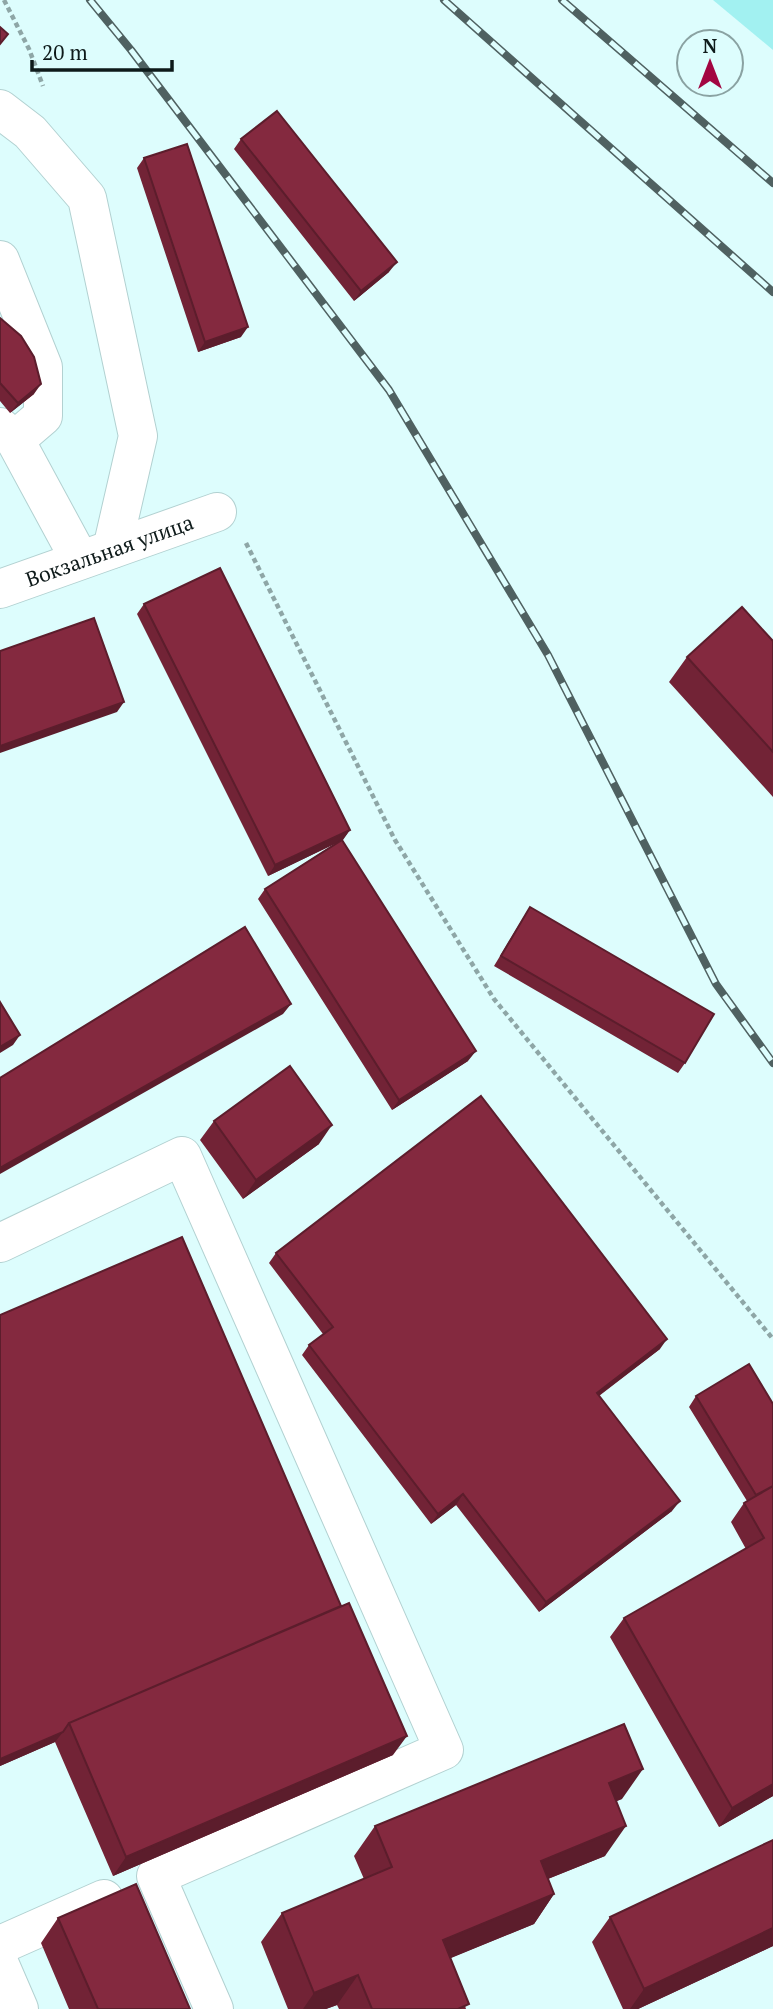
<svg xmlns="http://www.w3.org/2000/svg" width="773" height="2009" font-family="'PT Serif',serif">
	<style>
		.green { fill: #a2f1f1 }
		.lines { fill: none; stroke-linecap: round; stroke-linejoin: round }
		.minor-casing { stroke: #b2d1d1; stroke-width: 40 }
		.path { stroke: #8ea6a6; stroke-width: 4.5; stroke-dasharray: 5 3.5; stroke-linecap: butt }
		.minor { stroke: #fff; stroke-width: 38 }
		.rail-casing { stroke: #4f6161; stroke-width: 8 }
		.rail { stroke: #ddfdfd; stroke-width: 5; stroke-dasharray: 16; stroke-linecap: butt }
		.wall { fill: #722336 }
		.shaded-wall { fill: #5c1d2c }
		.building { fill: #84293f; stroke: #5c1d2c; stroke-width: 2 }
		.labels { text-anchor: middle; dominant-baseline: central; stroke-width: 7; stroke-linejoin: round; paint-order: stroke }
		.street-label { font-size: 21px; fill: #0e1a1a; stroke: #ddfdfd }
	</style>
	<rect width="100%" height="100%" fill="#ddfdfd"/>
	<path class="green" d="M 713,0 L 773,0 L 773,50 Z"/>
	<g class="lines">
		<g class="minor-casing">
			<g id="minor">
				<path d="M 0,109 L 30,132 L 87,198 L 138,436 L 112,549"/>
				<path d="M 0,260 L 43,367 L 43,416 L 15,440"/>
				<path d="M 0,427 L 15,440 L 80,560"/>
				<path id="s1" d="M 0,589 L 217,512"/>
				<path d="M 0,1243 L 182,1156 L 444,1750 L 156,1876 L 214,2009"/>
				<path d="M 0,1945 L 104,1899"/>
				<path d="M 0,1965 L 19,2009"/>
			</g>
		</g>
		<path class="path" d="M 4,0 L 29,49 L 43,86
			M 246,543 L 395,840 L 494,999 L 773,1339"/>
		<use href="#minor" class="minor"/>
		<g class="rail-casing">
			<path id="rail" d="M 90,0 L 131,50 L 389,390 L 548,655 L 716,984 L 773,1063
				M 444,0 L 773,292
				M 562,0 L 773,183"/>
		</g>
		<use href="#rail" class="rail"/>
	</g>
	<path class="wall" d="M 241,139 L 389,272 L 354,301 L 234,149 Z
		M 144,158 L 241,337 L 198,352 L 137,168 Z
		M 0,318 L 34,394 L 10,413 L 0,401 Z
		M 144,604 L 350,830 L 342,840 L 468,1061 L 392,1110 L 258,899 L 265,889 L 336,843 L 268,876 L 137,614 Z
		M 773,641 L 773,797 L 669,682 L 687,657 Z
		M 530,907 L 685,1063 L 678,1073 L 494,966 L 523,918 Z
		M 214,1121 L 319,1144 L 243,1199 L 200,1140 Z
		M 276,1253 L 660,1349 L 599,1396 L 672,1511 L 539,1612 L 456,1505 L 431,1524 L 302,1355 L 309,1345 L 323,1334 L 269,1263 Z
		M 0,1315 L 393,1755 L 113,1876 L 55,1742 L 0,1766 Z
		M 696,1396 L 773,1404 L 773,1796 L 719,1827 L 610,1637 L 624,1618 L 746,1549 L 731,1522 L 744,1503 L 747,1501 L 689,1407 Z
		M 622,1799 L 616,1801 L 605,1856 L 548,1879 L 554,1894 L 534,1924 L 450,1958 L 466,2009 L 339,2009 L 337,2005 L 326,2009 L 288,2009 L 261,1942 L 282,1913 L 364,1879 L 354,1856 L 375,1826 Z
		M 773,1840 L 773,1946 L 638,2009 L 623,2009 L 592,1942 L 610,1917 Z
		M 58,1918 L 190,2009 L 69,2009 L 41,1943 Z"/>
	<path class="shaded-wall" d="M 397,262 L 389,272 L 354,301 L 361,291 Z
		M 248,327 L 241,337 L 198,352 L 205,342 Z
		M 41,384 L 34,394 L 10,413 L 18,403 Z
		M 124,702 L 117,712 L 0,753 L 0,746 Z
		M 350,830 L 343,840 L 268,876 L 275,865 Z
		M 291,1004 L 283,1014 L 0,1174 L 0,1168 Z
		M 20,1035 L 13,1045 L 0,1053 L 0,1047 Z
		M 476,1051 L 468,1061 L 392,1110 L 399,1100 Z
		M 332,1125 L 319,1144 L 243,1199 L 256,1180 Z
		M 667,1339 L 660,1349 L 589,1403 L 597,1393 Z
		M 463,1494 L 456,1505 L 431,1524 L 438,1514 Z
		M 680,1501 L 672,1511 L 539,1612 L 546,1602 Z
		M 63,1732 L 55,1742 L 0,1766 L 0,1759 Z
		M 407,1736 L 393,1755 L 113,1876 L 126,1857 Z
		M 643,1769 L 622,1799 L 588,1813 L 609,1783 Z
		M 773,1784 L 773,1796 L 719,1827 L 732,1808 Z
		M 626,1826 L 605,1856 L 520,1890 L 541,1861 Z
		M 554,1894 L 534,1924 L 422,1970 L 443,1940 Z
		M 773,1928 L 773,1946 L 638,2009 L 630,2009 L 644,1989 Z
		M 358,1975 L 337,2005 L 326,2009 L 303,2009 L 314,1993 Z"/>
	<path class="building" d="M 0,27 L 8,34 L 0,44 Z
		M 277,111 L 397,262 L 361,291 L 241,139 Z
		M 187,144 L 248,327 L 205,342 L 144,158 Z
		M 0,318 L 21,336 L 34,357 L 41,384 L 18,403 L 0,383 Z
		M 220,568 L 350,830 L 275,865 L 144,604 Z
		M 742,607 L 773,641 L 773,752 L 687,657 Z
		M 94,618 L 124,702 L 0,746 L 0,651 Z
		M 342,840 L 476,1051 L 399,1100 L 265,889 Z
		M 530,907 L 714,1014 L 685,1063 L 501,956 Z
		M 245,927 L 291,1004 L 0,1168 L 0,1078 Z
		M 0,1002 L 20,1035 L 0,1047 Z
		M 290,1066 L 332,1125 L 256,1180 L 214,1121 Z
		M 481,1096 L 667,1339 L 597,1393 L 680,1501 L 546,1602 L 463,1494 L 438,1514 L 309,1345 L 333,1327 L 276,1253 Z
		M 182,1237 L 341,1606 L 69,1723 L 63,1732 L 0,1759 L 0,1315 Z
		M 749,1364 L 773,1404 L 773,1486 L 756,1495 L 696,1396 Z
		M 773,1486 L 773,1784 L 732,1808 L 624,1618 L 764,1538 L 744,1503 Z
		M 349,1603 L 407,1736 L 126,1857 L 69,1723 Z
		M 624,1724 L 643,1769 L 609,1783 L 626,1826 L 541,1861 L 554,1894 L 443,1940 L 469,2004 L 458,2009 L 372,2009 L 358,1975 L 314,1993 L 282,1913 L 392,1867 L 375,1826 Z
		M 773,1840 L 773,1928 L 644,1989 L 610,1917 Z
		M 136,1884 L 190,2009 L 98,2009 L 58,1918 Z"/>
	<g class="labels">
		<g class="street-label">
			<text stroke="none"><textPath href="#s1" startOffset="116">Вокзальная улица</textPath></text>
		</g>
	</g>
	<g transform="translate(710 63)"><circle r="33" fill="#ddfdfd" stroke="#8aa2a2" stroke-width="2"/>
	<path d="M0-5L12 26L0 18L-12 26Z" fill="#a20641"/>
	<text y="-10" font-size="19" font-weight="bold" text-anchor="middle" fill="#0e1a1a">N</text>
	</g>
	<path d="M32 60v10h140v-10" fill="none" stroke="#0e1a1a" stroke-width="3.5"/>
	<text x="42" y="60" font-size="21" fill="#0e1a1a" stroke="#ddfdfd" stroke-width="5" paint-order="stroke">20 m</text>
</svg>
